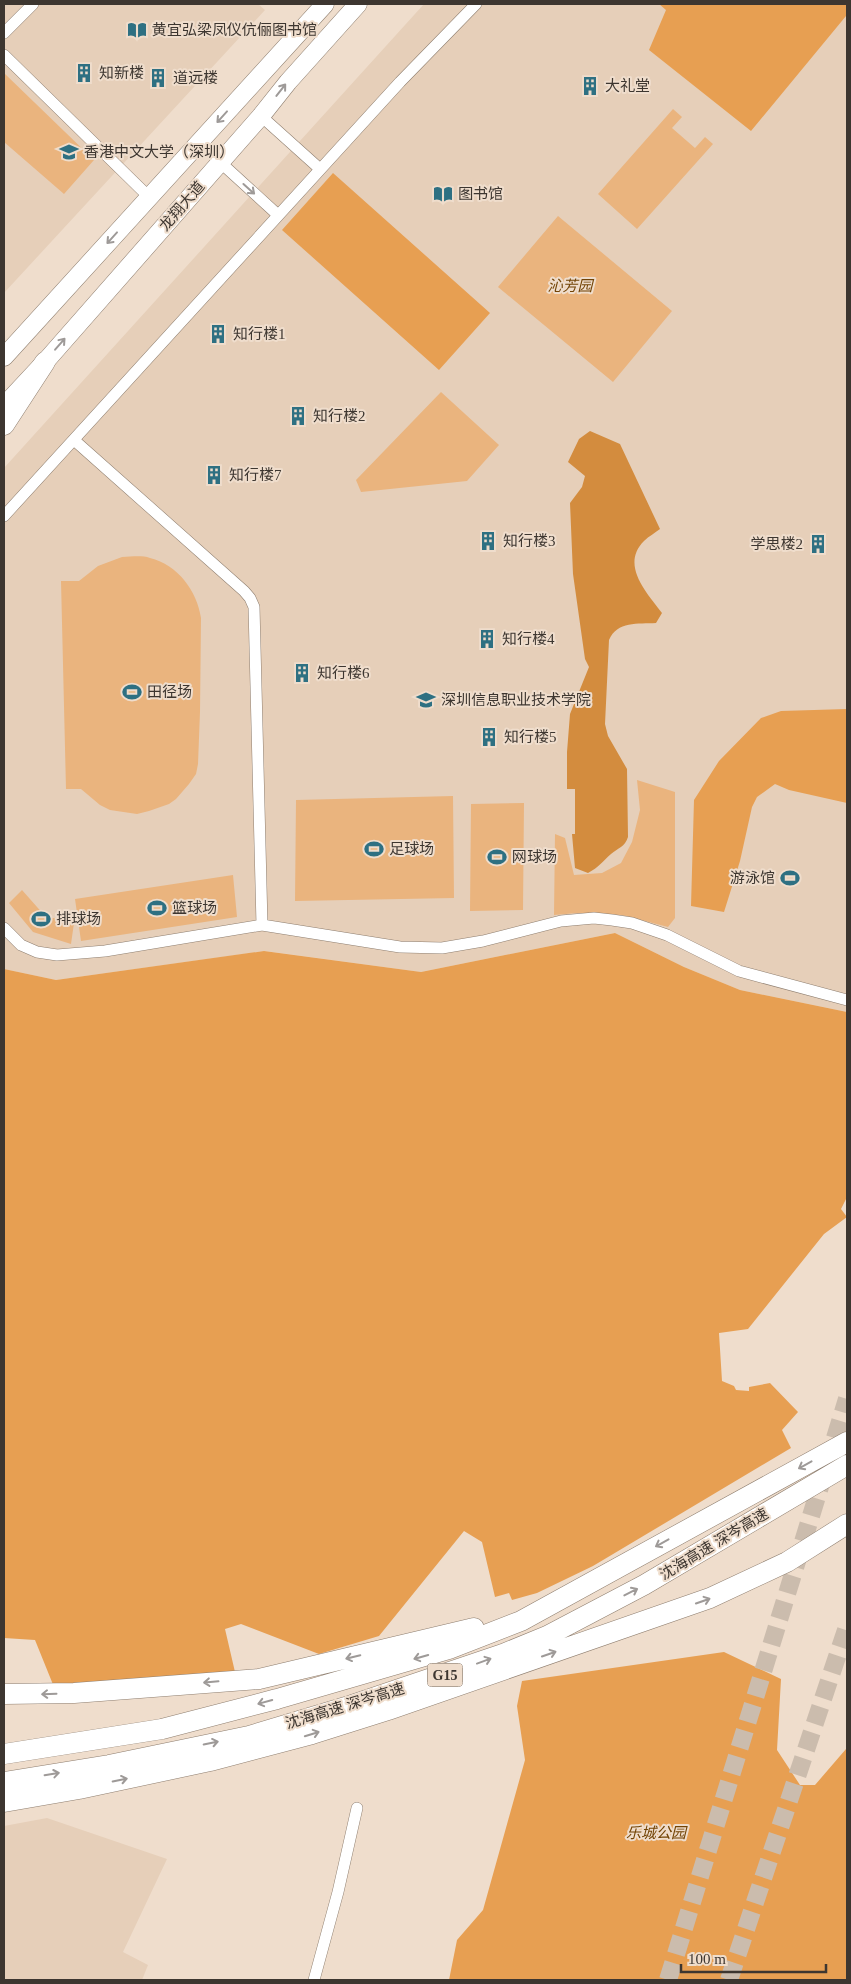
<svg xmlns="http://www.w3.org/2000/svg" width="851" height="1984" font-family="'Times New Roman','Noto Sans SC',serif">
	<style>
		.built { fill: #e6cfb9 }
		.green { fill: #eab47e }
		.forest { fill: #e79f52 }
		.water { fill: #d38c3e }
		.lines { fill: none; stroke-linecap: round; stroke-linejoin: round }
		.primary-tunnel { stroke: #cbbcad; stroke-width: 18; stroke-dasharray: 18 9; stroke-linecap: butt }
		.minor-casing { stroke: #8e7e6f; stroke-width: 12 }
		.primary-casing { stroke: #8e7e6f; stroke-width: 19 }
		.motorway-casing { stroke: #8e7e6f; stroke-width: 21 }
		.minor { stroke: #fff; stroke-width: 11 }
		.primary { stroke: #fff; stroke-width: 18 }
		.motorway { stroke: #fff; stroke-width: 20 }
		.oneway { stroke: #9e9a98 }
		.labels { text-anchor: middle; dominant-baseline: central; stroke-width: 4; stroke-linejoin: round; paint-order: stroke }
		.shield { fill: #efddcc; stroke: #72685f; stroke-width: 1 }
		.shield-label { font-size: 14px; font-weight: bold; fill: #3d3630 }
		.poi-label { font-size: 15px; fill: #3d3630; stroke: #efddcc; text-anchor: start }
		.street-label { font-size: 15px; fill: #3d3630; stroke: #efddcc }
		.park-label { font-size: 15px; font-style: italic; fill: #724304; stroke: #efddcc }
	</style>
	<rect width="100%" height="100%" fill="#efddcc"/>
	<path class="built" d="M 4,4 L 258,4 L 265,10 L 4,293 Z
		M 424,4 L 847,4 L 847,1012 L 740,990 L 684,967 L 615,933 L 421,972 L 265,951 L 56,980 L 4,969 L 4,468 Z
		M 47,1818 L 167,1859 L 123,1952 L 148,1965 L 142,1980 L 4,1980 L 4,1826 Z"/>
	<path class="green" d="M 4,73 L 94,160 L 64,194 L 4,142 Z
		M 673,109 L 682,117 L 672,128 L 695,148 L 705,137 L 713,144 L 637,229 L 598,194 Z
		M 558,216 L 672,311 L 613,382 L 498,287 Z
		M 441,392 L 499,445 L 467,481 L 361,492 L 356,480 Z
		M 122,557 C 131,557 141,555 150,558 C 178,565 197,591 201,618 L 200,712 L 198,764 L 196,774 L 189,784 L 176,799 L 169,804 L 149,811 L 137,814 L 110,810 L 100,805 L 81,789 L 66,789 L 61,581 L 79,581 L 98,566 Z
		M 637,780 L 675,792 L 675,918 L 668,927 L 622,915 L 577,913 L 554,915 L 555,834 L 565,838 L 574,875 L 602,873 L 621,863 L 632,842 L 640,810 Z
		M 453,796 L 454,898 L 295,901 L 296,800 Z
		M 524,803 L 523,910 L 470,911 L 471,804 Z
		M 233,875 L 237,917 L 81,941 L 75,899 Z
		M 22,890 L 45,916 L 74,923 L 71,944 L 33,932 L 9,903 Z"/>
	<path class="forest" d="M 659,4 L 846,4 L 846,16 L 751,131 L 649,50 L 666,10 Z
		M 333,173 L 490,313 L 439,370 L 282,230 Z
		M 847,709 L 847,803 L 789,790 L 775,784 L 757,797 L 752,807 L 740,861 L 724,912 L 691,906 L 694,800 L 719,761 L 761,718 L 781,711 Z
		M 615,933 L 684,967 L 740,990 L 847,1012 L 847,1197 L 841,1209 L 847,1217 L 824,1234 L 748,1329 L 719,1333 L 722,1381 L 734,1386 L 736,1390 L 749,1391 L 749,1387 L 770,1383 L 798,1412 L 782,1430 L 791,1448 L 593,1566 L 537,1593 L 512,1600 L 509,1593 L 495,1597 L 482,1542 L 464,1531 L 379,1636 L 319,1654 L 241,1624 L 225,1629 L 235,1672 L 54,1687 L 35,1640 L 4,1638 L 4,969 L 56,980 L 264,951 L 421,972 Z
		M 724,1652 L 781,1679 L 777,1750 L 800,1785 L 815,1785 L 846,1749 L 847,1745 L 847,1980 L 449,1980 L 457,1940 L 483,1910 L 525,1760 L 517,1706 L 522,1681 Z"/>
	<path class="water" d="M 590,431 L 620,444 L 660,529 C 655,533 649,536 644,541 C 620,565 647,593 662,613 L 656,623 C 638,624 617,621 609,640 L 605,724 L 608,736 L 627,769 L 628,837 C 625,847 618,848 611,854 C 602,862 599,867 588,873 L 575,868 L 572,834 L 575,834 L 575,789 L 567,789 L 567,752 L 570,714 L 589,667 L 585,659 L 573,574 L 570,503 L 582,487 L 585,476 L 568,462 L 579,439 Z"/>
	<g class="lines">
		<path class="primary-tunnel" d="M 668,1980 L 847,1399
			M 729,1980 L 847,1627"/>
		<g class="minor-casing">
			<path id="minor" d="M 4,33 L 33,4
				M 4,55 L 149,197
				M 261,116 L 320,169
				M 220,162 L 278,215
				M 74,440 L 244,591 L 250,598 L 254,607 L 262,925
				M 4,516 L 400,82 L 476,4
				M 4,928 L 21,945 L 37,952 L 57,955 L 105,951 L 262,925 L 400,947 L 442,948 L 483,941 L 561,921 L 594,918 L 612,920 L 632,923 L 667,935 L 739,971 L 847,1000
				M 314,1980 L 338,1892 L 357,1808"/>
		</g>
		<g class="primary-casing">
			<path id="primary" d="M 4,357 L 325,4
				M 4,406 L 45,362 L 261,116 L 288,82 L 358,4"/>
		</g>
		<g class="motorway-casing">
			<path id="motorway" d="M 4,425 L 45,362
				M 4,1694 L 74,1693 L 259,1679 L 474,1628
				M 4,1754 L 162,1729 L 277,1699 L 449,1649 L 521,1621 L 847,1442
				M 4,1782 L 109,1765 L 249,1736 L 352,1705 L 503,1654 L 547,1636 L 644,1585 L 847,1465
				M 4,1802 L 79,1789 L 210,1761 L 312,1734 L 388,1710 L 710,1598 L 787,1562 L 847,1524"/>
		</g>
		<use href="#minor" class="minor"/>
		<use href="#primary" class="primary"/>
		<use href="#motorway" class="motorway"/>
	</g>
	<defs><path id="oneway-shaft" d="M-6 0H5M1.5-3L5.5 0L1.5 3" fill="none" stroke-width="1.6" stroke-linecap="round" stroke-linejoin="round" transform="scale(1.25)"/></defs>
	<g class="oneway">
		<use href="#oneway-shaft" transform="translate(281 90) rotate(-52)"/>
		<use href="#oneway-shaft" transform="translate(222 117) rotate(132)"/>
		<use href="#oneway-shaft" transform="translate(249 189) rotate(42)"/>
		<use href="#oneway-shaft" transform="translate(112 238) rotate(132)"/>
		<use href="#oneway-shaft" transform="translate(60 344) rotate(-49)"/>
		<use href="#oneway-shaft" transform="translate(805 1465) rotate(151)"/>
		<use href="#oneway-shaft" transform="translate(662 1543) rotate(151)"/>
		<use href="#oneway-shaft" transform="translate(631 1592) rotate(-27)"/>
		<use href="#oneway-shaft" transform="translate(703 1601) rotate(-19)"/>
		<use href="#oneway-shaft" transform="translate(549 1654) rotate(-19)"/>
		<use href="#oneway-shaft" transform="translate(353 1657) rotate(167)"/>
		<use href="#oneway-shaft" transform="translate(421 1657) rotate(164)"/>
		<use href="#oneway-shaft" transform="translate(484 1661) rotate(-20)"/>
		<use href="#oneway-shaft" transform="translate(211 1682) rotate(175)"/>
		<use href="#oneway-shaft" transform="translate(49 1694) rotate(178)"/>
		<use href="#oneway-shaft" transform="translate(265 1702) rotate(165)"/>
		<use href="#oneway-shaft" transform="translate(312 1734) rotate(-17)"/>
		<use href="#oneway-shaft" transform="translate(211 1743) rotate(-12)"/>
		<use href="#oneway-shaft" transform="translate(52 1774) rotate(-9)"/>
		<use href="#oneway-shaft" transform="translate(120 1780) rotate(-12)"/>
	</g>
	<defs>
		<g id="library-bare" transform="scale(1.5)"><path d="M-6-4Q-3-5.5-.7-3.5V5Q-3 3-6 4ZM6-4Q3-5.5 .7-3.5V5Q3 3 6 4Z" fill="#2e7082" stroke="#efddcc" stroke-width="2.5" paint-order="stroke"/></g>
		<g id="building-bare" transform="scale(1.5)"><path d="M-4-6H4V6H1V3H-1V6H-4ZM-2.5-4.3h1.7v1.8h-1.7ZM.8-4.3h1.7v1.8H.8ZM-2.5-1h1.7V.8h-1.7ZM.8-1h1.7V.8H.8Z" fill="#2e7082" stroke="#efddcc" stroke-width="2.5" paint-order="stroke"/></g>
		<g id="university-bare" transform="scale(1.5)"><path d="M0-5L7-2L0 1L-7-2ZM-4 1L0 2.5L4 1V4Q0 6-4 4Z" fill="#2e7082" stroke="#efddcc" stroke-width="2.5" paint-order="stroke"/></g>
		<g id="stadium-bare" transform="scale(1.5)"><path d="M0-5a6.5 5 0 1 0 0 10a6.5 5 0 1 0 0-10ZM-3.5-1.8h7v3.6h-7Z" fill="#2e7082" stroke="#efddcc" stroke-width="2.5" paint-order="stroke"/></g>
	</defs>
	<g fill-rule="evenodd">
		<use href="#library-bare" x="137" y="30"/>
		<use href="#building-bare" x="84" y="73"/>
		<use href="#building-bare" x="158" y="78"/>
		<use href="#building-bare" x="590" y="86"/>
		<use href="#university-bare" x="69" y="152"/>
		<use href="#library-bare" x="443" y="194"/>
		<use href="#building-bare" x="218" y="334"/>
		<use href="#building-bare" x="298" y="416"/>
		<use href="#building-bare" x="214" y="475"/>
		<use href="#building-bare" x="488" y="541"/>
		<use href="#building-bare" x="818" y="544"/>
		<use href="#building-bare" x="487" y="639"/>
		<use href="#building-bare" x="302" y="673"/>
		<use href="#stadium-bare" x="132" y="692"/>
		<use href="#university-bare" x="426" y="700"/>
		<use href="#building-bare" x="489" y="737"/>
		<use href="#stadium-bare" x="374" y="849"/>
		<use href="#stadium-bare" x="497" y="857"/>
		<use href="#stadium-bare" x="790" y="878"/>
		<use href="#stadium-bare" x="157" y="908"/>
		<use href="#stadium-bare" x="41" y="919"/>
	</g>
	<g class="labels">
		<rect class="shield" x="427.5" y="1663.5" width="35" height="23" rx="4"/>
		<g class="shield-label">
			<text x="445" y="1675">G15</text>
		</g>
		<g class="poi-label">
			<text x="152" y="30">黄宜弘梁凤仪伉俪图书馆</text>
			<text x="99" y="73">知新楼</text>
			<text x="173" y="78">道远楼</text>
			<text x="605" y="86">大礼堂</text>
			<text x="84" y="152">香港中文大学（深圳）</text>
			<text x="458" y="194">图书馆</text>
			<text x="233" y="334">知行楼1</text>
			<text x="313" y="416">知行楼2</text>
			<text x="229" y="475">知行楼7</text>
			<text x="503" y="541">知行楼3</text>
			<text x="803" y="544" text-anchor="end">学思楼2</text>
			<text x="502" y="639">知行楼4</text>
			<text x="317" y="673">知行楼6</text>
			<text x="147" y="692">田径场</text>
			<text x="441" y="700">深圳信息职业技术学院</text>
			<text x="504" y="737">知行楼5</text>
			<text x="389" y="849">足球场</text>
			<text x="512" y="857">网球场</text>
			<text x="775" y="878" text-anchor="end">游泳馆</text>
			<text x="172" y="908">篮球场</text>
			<text x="56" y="919">排球场</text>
		</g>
		<g class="street-label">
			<text transform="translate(182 206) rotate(-49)">龙翔大道</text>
			<text transform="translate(714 1544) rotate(-31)">沈海高速 深岑高速</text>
			<text transform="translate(345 1706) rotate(-17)">沈海高速 深岑高速</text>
		</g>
		<g class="park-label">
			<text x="570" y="286">沁芳园</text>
			<text x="656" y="1833">乐城公园</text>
		</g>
	</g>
	<rect width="851" height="1984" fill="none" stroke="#3d3630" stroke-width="10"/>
	<path d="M681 1964v8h145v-8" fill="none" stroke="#3d3630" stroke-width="2.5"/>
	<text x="688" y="1964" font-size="15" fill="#3d3630" stroke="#efddcc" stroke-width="4" paint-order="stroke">100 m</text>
</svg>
